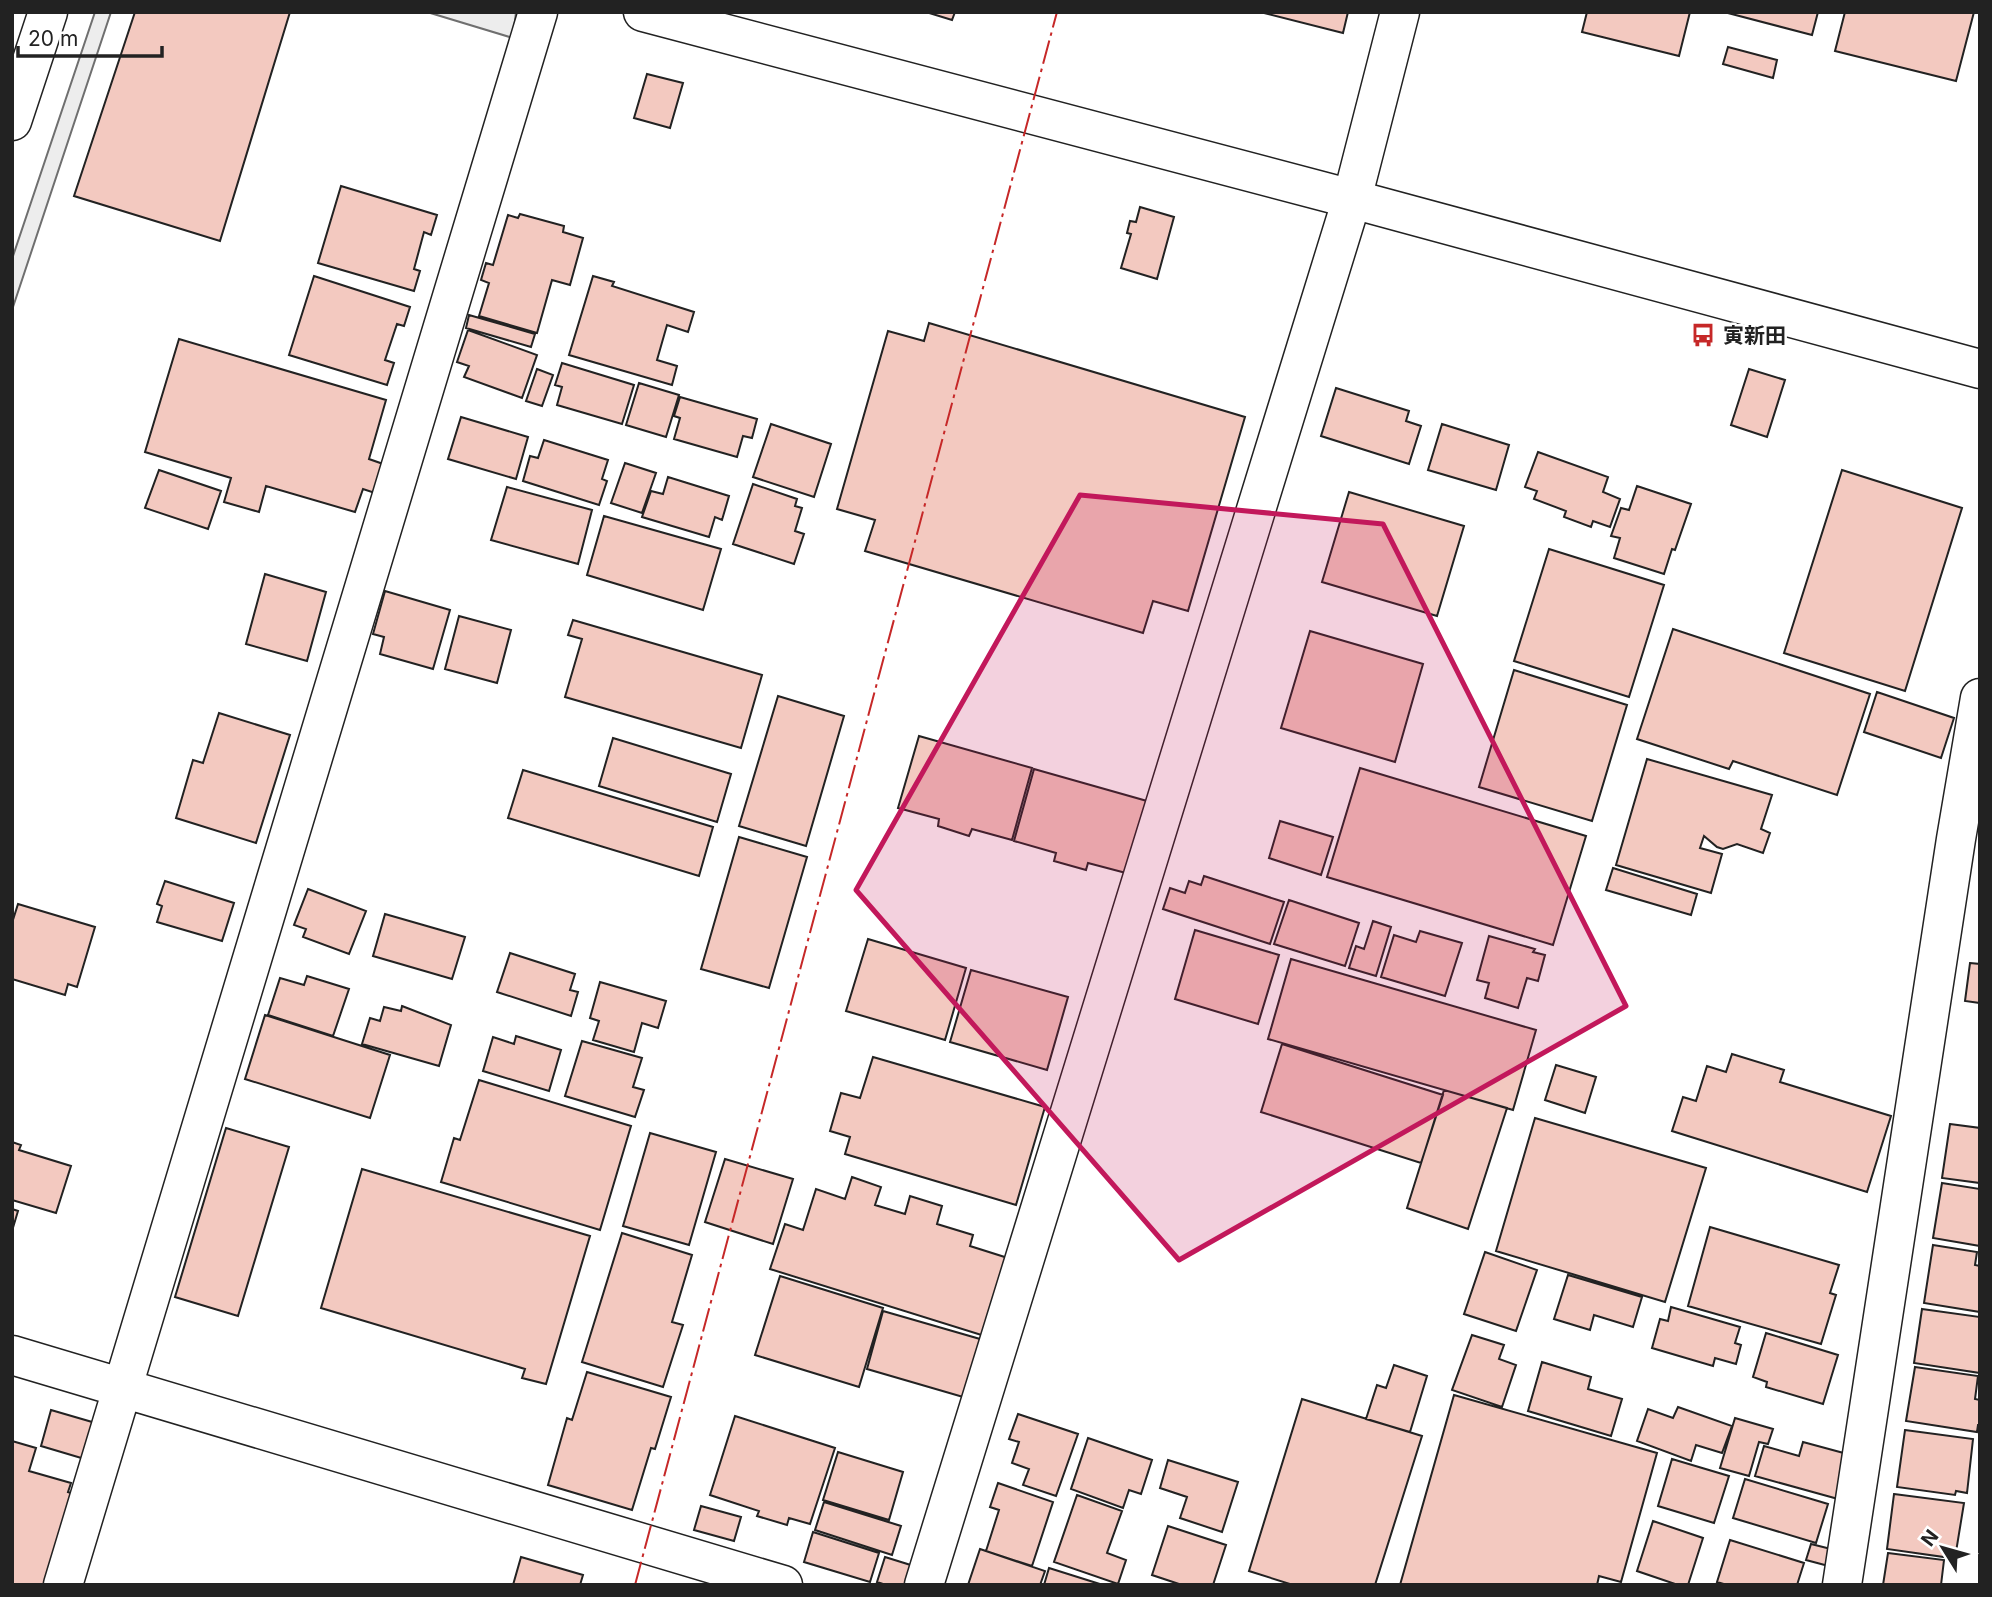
<svg xmlns="http://www.w3.org/2000/svg" width="1992" height="1597" font-family="Inter,'Noto Sans JP',sans-serif">
	<style>
		.parking { fill: #ededed; stroke: #6f6f6f; stroke-width: 2 }
		.building { fill: #f3c9c0; stroke: #222; stroke-width: 2 }
		.lines { fill: none; stroke-linecap: round; stroke-linejoin: round }
		.minor-casing { stroke: #222; stroke-width: 41 }
		.tertiary-casing { stroke: #222; stroke-width: 41 }
		.primary-casing { stroke: #222; stroke-width: 41 }
		.minor { stroke: #fff; stroke-width: 38 }
		.tertiary { stroke: #fff; stroke-width: 38 }
		.primary { stroke: #fff; stroke-width: 38 }
		.power { stroke: #c62828; stroke-width: 2; stroke-dasharray: 24 5 3.5 5; stroke-linecap: butt }
		.marked { fill: #c2185b; fill-opacity: 0.2; stroke: #c2185b; stroke-width: 5; stroke-linejoin: round }
		.labels { text-anchor: middle; dominant-baseline: central; stroke-width: 5; stroke-linejoin: round; paint-order: stroke }
		.poi-label { font-size: 21px; font-weight: bold; fill: #222; stroke: #fff; text-anchor: start }
	</style>
	<rect width="100%" height="100%" fill="#fff"/>
	<path class="parking" d="M 95,12 L 111,12 L 12,310 L 12,259 Z
		M 427,12 L 516,12 L 513,38 Z"/>
	<path class="building" d="M 135,12 L 290,12 L 220,241 L 74,196 Z
		M 926,12 L 955,12 L 952,20 Z
		M 1260,12 L 1348,12 L 1343,33 Z
		M 1587,12 L 1690,12 L 1679,56 L 1582,32 Z
		M 1724,12 L 1818,12 L 1812,35 Z
		M 1845,12 L 1974,12 L 1956,81 L 1835,51 Z
		M 1728,47 L 1777,60 L 1773,78 L 1723,64 Z
		M 647,74 L 683,83 L 670,128 L 634,118 Z
		M 341,186 L 437,215 L 431,235 L 424,232 L 414,269 L 420,271 L 414,291 L 318,263 Z
		M 1140,207 L 1174,217 L 1157,279 L 1121,268 L 1131,234 L 1127,233 L 1130,221 L 1136,222 Z
		M 520,214 L 564,226 L 563,232 L 583,238 L 570,285 L 552,280 L 537,333 L 479,316 L 489,283 L 481,280 L 486,263 L 493,265 L 508,215 L 518,218 Z
		M 314,276 L 410,307 L 404,326 L 397,324 L 385,360 L 394,363 L 387,385 L 289,355 Z
		M 593,276 L 614,282 L 612,286 L 694,312 L 688,332 L 667,325 L 657,360 L 677,366 L 672,385 L 569,355 Z
		M 469,315 L 535,334 L 531,347 L 466,328 Z
		M 929,323 L 1245,417 L 1188,611 L 1153,601 L 1143,633 L 865,551 L 875,520 L 837,509 L 888,331 L 924,341 Z
		M 468,330 L 537,355 L 522,398 L 464,377 L 469,366 L 457,362 Z
		M 179,339 L 386,400 L 369,459 L 386,465 L 378,494 L 363,489 L 355,512 L 266,486 L 259,512 L 224,502 L 231,478 L 145,452 Z
		M 562,363 L 634,385 L 622,424 L 557,405 L 562,387 L 555,385 Z
		M 537,369 L 553,375 L 542,406 L 526,401 Z
		M 1749,369 L 1785,380 L 1767,437 L 1731,425 Z
		M 639,383 L 679,395 L 666,437 L 626,425 Z
		M 1336,388 L 1409,411 L 1406,421 L 1421,426 L 1409,464 L 1321,436 Z
		M 680,397 L 757,419 L 752,438 L 743,436 L 737,457 L 674,439 L 680,418 L 674,416 Z
		M 461,417 L 528,437 L 516,479 L 448,459 Z
		M 771,424 L 831,444 L 814,497 L 753,477 Z
		M 1442,424 L 1509,445 L 1496,490 L 1428,470 Z
		M 544,440 L 608,460 L 602,479 L 607,481 L 599,505 L 523,481 L 530,456 L 538,458 Z
		M 1538,452 L 1608,477 L 1603,492 L 1620,499 L 1610,527 L 1593,521 L 1591,527 L 1564,517 L 1566,511 L 1534,499 L 1537,491 L 1525,487 Z
		M 625,463 L 656,473 L 642,513 L 611,503 Z
		M 159,470 L 221,491 L 208,529 L 145,508 Z
		M 1842,470 L 1962,508 L 1905,691 L 1784,653 Z
		M 668,477 L 729,496 L 722,520 L 715,517 L 709,537 L 642,517 L 651,491 L 663,494 Z
		M 753,484 L 797,499 L 795,506 L 802,508 L 795,531 L 804,534 L 794,564 L 733,544 Z
		M 1637,486 L 1691,504 L 1675,550 L 1672,549 L 1664,574 L 1614,558 L 1620,538 L 1611,536 L 1621,508 L 1629,510 Z
		M 507,487 L 592,510 L 578,564 L 491,540 Z
		M 1349,492 L 1464,526 L 1437,616 L 1322,582 Z
		M 604,516 L 721,549 L 703,610 L 587,575 Z
		M 1549,549 L 1664,585 L 1629,697 L 1514,661 Z
		M 265,574 L 326,592 L 307,661 L 246,644 Z
		M 385,591 L 450,610 L 433,669 L 380,654 L 384,637 L 373,634 Z
		M 459,616 L 511,630 L 497,683 L 445,669 Z
		M 573,620 L 762,675 L 741,748 L 565,697 L 582,639 L 568,635 Z
		M 1673,629 L 1870,694 L 1837,795 L 1733,761 L 1729,769 L 1637,739 Z
		M 1310,631 L 1423,664 L 1395,762 L 1281,728 Z
		M 1514,670 L 1627,705 L 1592,821 L 1479,787 Z
		M 1877,692 L 1954,718 L 1941,758 L 1864,732 Z
		M 778,696 L 844,716 L 806,846 L 739,826 Z
		M 219,713 L 290,735 L 256,843 L 176,818 L 193,760 L 203,763 Z
		M 919,736 L 1032,768 L 1012,840 L 972,829 L 969,836 L 938,826 L 939,819 L 898,808 Z
		M 613,738 L 731,774 L 717,822 L 599,786 Z
		M 1647,759 L 1772,795 L 1761,829 L 1770,833 L 1763,853 L 1737,844 L 1723,849 L 1717,847 L 1704,836 L 1700,848 L 1722,854 L 1711,893 L 1616,865 Z
		M 1360,768 L 1586,836 L 1553,945 L 1327,877 Z
		M 1034,769 L 1147,801 L 1126,873 L 1088,863 L 1086,870 L 1054,861 L 1056,853 L 1014,841 Z
		M 523,770 L 713,827 L 699,876 L 508,818 Z
		M 1280,821 L 1333,837 L 1321,875 L 1269,858 Z
		M 739,837 L 807,857 L 769,988 L 701,969 Z
		M 1613,868 L 1697,894 L 1691,915 L 1606,890 Z
		M 1204,876 L 1284,902 L 1270,944 L 1163,909 L 1170,888 L 1185,893 L 1189,881 L 1201,885 Z
		M 165,881 L 234,903 L 222,941 L 157,922 L 162,906 L 157,904 Z
		M 308,889 L 366,911 L 349,954 L 303,937 L 306,929 L 294,925 Z
		M 1289,900 L 1359,923 L 1345,966 L 1274,944 Z
		M 18,904 L 95,927 L 77,987 L 68,984 L 65,995 L 12,979 L 12,923 Z
		M 385,914 L 465,937 L 452,979 L 373,956 Z
		M 1373,921 L 1391,927 L 1376,976 L 1349,968 L 1356,946 L 1364,949 Z
		M 1195,930 L 1279,955 L 1258,1024 L 1175,999 Z
		M 1420,931 L 1462,943 L 1445,996 L 1381,977 L 1394,935 L 1416,942 Z
		M 1489,936 L 1535,949 L 1533,952 L 1545,955 L 1538,981 L 1527,978 L 1518,1008 L 1485,998 L 1489,983 L 1477,980 Z
		M 868,939 L 966,968 L 945,1040 L 846,1011 Z
		M 510,953 L 575,974 L 570,990 L 578,992 L 571,1016 L 497,992 Z
		M 1291,959 L 1536,1030 L 1513,1110 L 1268,1039 Z
		M 1970,963 L 1980,964 L 1980,1003 L 1965,1001 Z
		M 971,970 L 1068,997 L 1047,1070 L 950,1042 Z
		M 307,976 L 349,989 L 333,1036 L 268,1015 L 280,978 L 304,985 Z
		M 600,982 L 666,1001 L 658,1028 L 642,1023 L 634,1052 L 593,1040 L 599,1021 L 590,1018 Z
		M 402,1006 L 451,1025 L 439,1066 L 362,1044 L 370,1018 L 380,1021 L 384,1007 L 401,1011 Z
		M 265,1015 L 390,1055 L 370,1118 L 245,1079 Z
		M 516,1036 L 561,1050 L 549,1091 L 483,1071 L 493,1037 L 514,1044 Z
		M 582,1041 L 642,1058 L 633,1087 L 644,1090 L 635,1117 L 565,1096 Z
		M 1282,1044 L 1443,1095 L 1421,1163 L 1261,1112 Z
		M 1732,1054 L 1784,1070 L 1780,1082 L 1891,1116 L 1867,1192 L 1672,1131 L 1683,1097 L 1696,1101 L 1707,1066 L 1726,1072 Z
		M 873,1057 L 1045,1107 L 1016,1205 L 845,1154 L 850,1137 L 830,1131 L 841,1093 L 860,1098 Z
		M 1556,1065 L 1596,1077 L 1585,1113 L 1545,1100 Z
		M 479,1080 L 631,1126 L 600,1230 L 441,1182 L 454,1138 L 460,1140 Z
		M 1444,1090 L 1507,1108 L 1468,1229 L 1407,1208 Z
		M 1535,1118 L 1706,1168 L 1665,1302 L 1496,1251 Z
		M 1950,1124 L 1980,1128 L 1980,1183 L 1942,1178 Z
		M 226,1128 L 289,1147 L 238,1316 L 175,1297 Z
		M 650,1133 L 716,1152 L 689,1245 L 623,1226 Z
		M 12,1142 L 21,1145 L 19,1150 L 71,1166 L 56,1213 L 12,1200 Z
		M 725,1159 L 793,1179 L 773,1244 L 705,1222 Z
		M 362,1169 L 590,1236 L 546,1384 L 522,1378 L 525,1369 L 321,1308 Z
		M 852,1177 L 881,1187 L 875,1205 L 905,1214 L 910,1196 L 942,1206 L 937,1224 L 973,1235 L 970,1246 L 1011,1259 L 991,1338 L 770,1269 L 785,1224 L 803,1230 L 816,1189 L 845,1199 Z
		M 1942,1183 L 1980,1189 L 1980,1246 L 1933,1238 Z
		M 12,1209 L 18,1211 L 12,1231 Z
		M 1710,1227 L 1839,1265 L 1830,1293 L 1836,1295 L 1821,1344 L 1688,1306 Z
		M 622,1233 L 692,1255 L 672,1322 L 683,1325 L 663,1387 L 582,1362 Z
		M 1933,1245 L 1977,1252 L 1975,1265 L 1980,1266 L 1980,1312 L 1924,1303 Z
		M 1485,1252 L 1537,1270 L 1516,1331 L 1464,1314 Z
		M 1568,1275 L 1642,1297 L 1633,1327 L 1594,1315 L 1590,1330 L 1554,1319 Z
		M 780,1276 L 883,1308 L 859,1387 L 755,1355 Z
		M 1671,1307 L 1740,1327 L 1735,1343 L 1741,1345 L 1736,1364 L 1715,1358 L 1713,1366 L 1652,1348 L 1660,1319 L 1668,1321 Z
		M 1922,1309 L 1980,1317 L 1980,1373 L 1914,1363 Z
		M 883,1311 L 987,1341 L 970,1399 L 867,1369 Z
		M 1766,1333 L 1838,1355 L 1823,1404 L 1766,1387 L 1767,1382 L 1753,1377 Z
		M 1472,1335 L 1504,1345 L 1499,1359 L 1516,1365 L 1502,1407 L 1452,1390 Z
		M 1542,1362 L 1591,1377 L 1588,1389 L 1622,1399 L 1611,1436 L 1528,1411 Z
		M 1394,1365 L 1427,1376 L 1410,1432 L 1366,1419 L 1377,1385 L 1386,1388 Z
		M 1915,1367 L 1978,1376 L 1975,1399 L 1980,1400 L 1980,1425 L 1978,1425 L 1977,1432 L 1906,1421 Z
		M 587,1372 L 671,1397 L 655,1449 L 651,1448 L 632,1510 L 548,1485 L 567,1418 L 572,1420 Z
		M 1454,1395 L 1657,1453 L 1621,1582 L 1599,1576 L 1597,1585 L 1400,1585 Z
		M 1302,1399 L 1422,1436 L 1375,1585 L 1293,1585 L 1249,1571 Z
		M 1678,1407 L 1732,1426 L 1722,1453 L 1696,1445 L 1691,1461 L 1637,1441 L 1648,1409 L 1673,1418 Z
		M 51,1410 L 99,1424 L 88,1460 L 41,1446 Z
		M 1018,1414 L 1078,1434 L 1056,1496 L 1023,1485 L 1029,1469 L 1012,1463 L 1019,1442 L 1009,1439 Z
		M 735,1416 L 835,1448 L 810,1524 L 789,1518 L 787,1525 L 757,1516 L 759,1511 L 710,1495 Z
		M 1735,1418 L 1773,1429 L 1768,1444 L 1759,1442 L 1749,1476 L 1720,1468 Z
		M 1905,1430 L 1973,1439 L 1967,1493 L 1956,1491 L 1955,1495 L 1897,1487 Z
		M 1088,1438 L 1152,1460 L 1141,1494 L 1129,1490 L 1123,1508 L 1071,1489 Z
		M 12,1441 L 36,1448 L 29,1471 L 71,1483 L 68,1492 L 83,1497 L 57,1585 L 12,1585 Z
		M 1803,1442 L 1851,1455 L 1838,1499 L 1755,1476 L 1764,1446 L 1799,1456 Z
		M 838,1452 L 903,1472 L 889,1520 L 823,1500 Z
		M 1672,1459 L 1729,1476 L 1714,1523 L 1658,1506 Z
		M 1168,1460 L 1238,1482 L 1222,1532 L 1180,1518 L 1187,1497 L 1160,1488 Z
		M 1745,1479 L 1828,1504 L 1816,1543 L 1733,1518 Z
		M 998,1483 L 1053,1502 L 1032,1566 L 986,1551 L 999,1510 L 990,1507 Z
		M 1894,1494 L 1964,1503 L 1956,1552 L 1945,1551 L 1944,1557 L 1887,1549 Z
		M 1077,1495 L 1122,1511 L 1107,1553 L 1126,1560 L 1118,1584 L 1054,1562 Z
		M 824,1502 L 901,1526 L 892,1555 L 815,1530 Z
		M 701,1506 L 741,1517 L 734,1541 L 694,1530 Z
		M 1653,1521 L 1703,1538 L 1688,1585 L 1678,1585 L 1637,1571 Z
		M 1168,1526 L 1226,1545 L 1213,1585 L 1182,1585 L 1152,1575 Z
		M 813,1532 L 879,1553 L 870,1582 L 804,1562 Z
		M 1730,1540 L 1804,1563 L 1797,1585 L 1727,1585 L 1717,1582 Z
		M 1811,1544 L 1839,1551 L 1836,1568 L 1806,1560 Z
		M 980,1549 L 1045,1571 L 1040,1585 L 968,1585 Z
		M 1888,1553 L 1944,1560 L 1941,1585 L 1883,1585 Z
		M 521,1557 L 583,1575 L 580,1585 L 513,1585 Z
		M 885,1557 L 917,1567 L 911,1585 L 886,1585 L 877,1582 Z
		M 1049,1568 L 1103,1585 L 1044,1585 Z"/>
	<g class="lines">
		<g class="minor-casing">
			<path id="minor" d="M 12,1355 L 783,1585
				M 63,1585 L 538,12
				M 924,1585 L 1352,199 L 1400,12
				M 1842,1585 L 1956,839 L 1980,698"/>
		</g>
		<g class="tertiary-casing">
			<path id="tertiary" d="M 643,12 L 1352,199 L 1980,369"/>
		</g>
		<g class="primary-casing">
			<path id="primary" d="M 12,121 L 48,12"/>
		</g>
		<use href="#minor" class="minor"/>
		<use href="#tertiary" class="tertiary"/>
		<use href="#primary" class="primary"/>
		<path class="power" d="M 635,1585 L 1057,12"/>
	</g>
	<path class="marked" d="M 1080,495 L 1383,524 L 1626,1006 L 1179,1260 L 856,890 Z"/>
	<defs>
		<g id="bus-bare" transform="scale(1.89)"><path d="M-5-6H5V4H4V6H2V4H-2V6H-4V4H-5ZM-3.5-4V0h7V-4ZM-3.5 1.2v1.5H-2V1.2ZM2 1.2v1.5H3.5V1.2Z" fill="#c62828" stroke="#fff" stroke-width="2.5" paint-order="stroke"/></g>
	</defs>
	<g fill-rule="evenodd">
		<use href="#bus-bare" x="1703" y="335"/>
	</g>
	<g class="labels">
		<g class="poi-label">
			<text x="1723" y="335">寅新田</text>
		</g>
	</g>
	<rect width="1992" height="1597" fill="none" stroke="#222222" stroke-width="28"/>
	<g transform="translate(1943 1548) rotate(307)" stroke="#ffffff" stroke-width="5" paint-order="stroke">
	<path d="M0-5L12 26L0 18L-12 26Z" fill="#222222"/>
	<text y="-10" font-size="19" font-weight="bold" text-anchor="middle" fill="#222222">N</text>
	</g>
	<path d="M18 46v10h144v-10" fill="none" stroke="#222222" stroke-width="3.5"/>
	<text x="28" y="46" font-size="21" fill="#222222" stroke="#ffffff" stroke-width="5" paint-order="stroke">20 m</text>
</svg>
